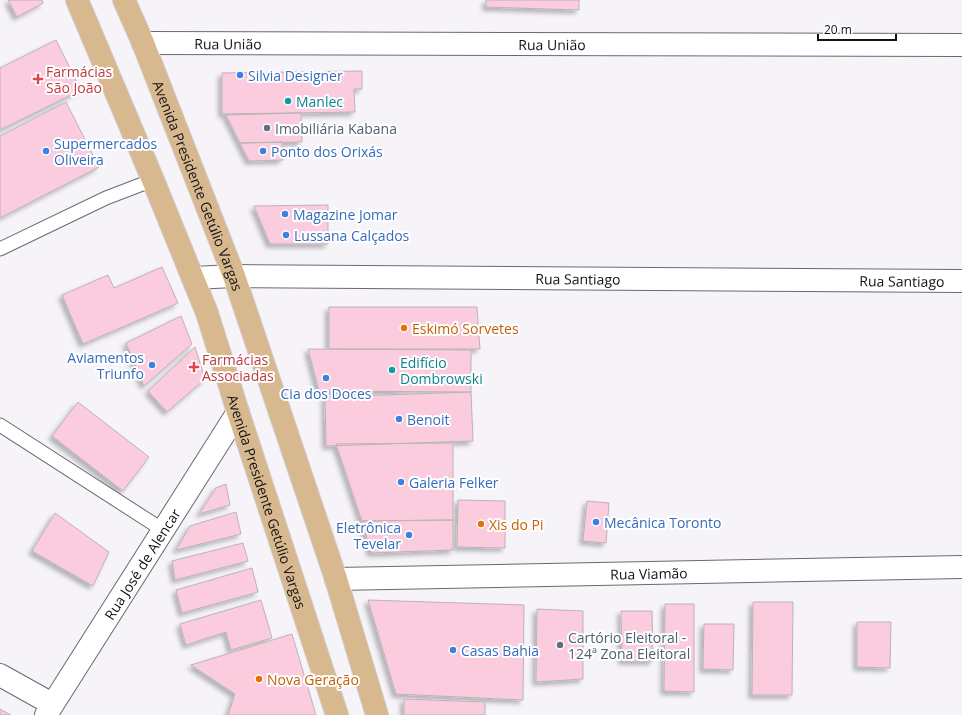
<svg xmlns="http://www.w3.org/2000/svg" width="962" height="715" font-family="'Open Sans',sans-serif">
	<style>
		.building { fill: #fbcbde; stroke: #bab4b6; filter: url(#shadow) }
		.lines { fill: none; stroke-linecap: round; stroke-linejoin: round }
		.service-casing { stroke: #6b696d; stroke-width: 15 }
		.minor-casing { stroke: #6b696d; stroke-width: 24 }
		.primary-casing { stroke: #d0cfd0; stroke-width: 24 }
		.service { stroke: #fff; stroke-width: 13 }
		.minor { stroke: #fff; stroke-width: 22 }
		.primary { stroke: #d8b88f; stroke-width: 22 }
		.shop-dot { fill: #3f7fe0; stroke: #fff; stroke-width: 1.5 }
		.health-dot { fill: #e0444e; stroke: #fff; stroke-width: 1.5 }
		.culture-dot { fill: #0f9aa8; stroke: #fff; stroke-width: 1.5 }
		.service-dot { fill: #5c6f8a; stroke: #fff; stroke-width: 1.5 }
		.food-dot { fill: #e8710a; stroke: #fff; stroke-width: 1.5 }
		.labels { text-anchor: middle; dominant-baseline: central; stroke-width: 4; stroke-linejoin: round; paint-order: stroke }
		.street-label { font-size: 14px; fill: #121113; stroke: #fff }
		.health-label { font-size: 14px; fill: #be3a42; stroke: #fff; text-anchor: start }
		.shop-label { font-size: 14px; fill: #366cbe; stroke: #fff; text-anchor: start }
		.culture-label { font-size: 14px; fill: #0d838f; stroke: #fff; text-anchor: start }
		.service-label { font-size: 14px; fill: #4e5e75; stroke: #fff; text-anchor: start }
		.food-label { font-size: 14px; fill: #c56008; stroke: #fff; text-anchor: start }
	</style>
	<defs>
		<filter id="shadow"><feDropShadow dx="-3.5" dy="3.5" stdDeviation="2" flood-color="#0004"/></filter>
	</defs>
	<rect width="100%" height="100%" fill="#f6f4f9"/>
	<path class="building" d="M 8,0 L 42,0 L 43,3 L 17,17 Z
		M 486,0 L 579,0 L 579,10 L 486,7 Z
		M 56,40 L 81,90 L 0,130 L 0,68 Z
		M 362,71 L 362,89 L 354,89 L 355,112 L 222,114 L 222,73 Z
		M 66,102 L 99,167 L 0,218 L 0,136 Z
		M 301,113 L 302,142 L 240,143 L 226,115 Z
		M 282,142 L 283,160 L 249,161 L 240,143 Z
		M 328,205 L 328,244 L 270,244 L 254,206 Z
		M 162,267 L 178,303 L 83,344 L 62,295 L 108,275 L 114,288 Z
		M 329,307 L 477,307 L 480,349 L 329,349 Z
		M 181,316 L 192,344 L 144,386 L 126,343 Z
		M 195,347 L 205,379 L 167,412 L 148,391 Z
		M 308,349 L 471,350 L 471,392 L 319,391 Z
		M 471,392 L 473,441 L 326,446 L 325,397 Z
		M 78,402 L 149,457 L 123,491 L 52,436 Z
		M 453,443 L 453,520 L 362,521 L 336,444 Z
		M 226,484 L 230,505 L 199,514 L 216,488 Z
		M 458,500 L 505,501 L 505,548 L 457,547 Z
		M 587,501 L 609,503 L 606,543 L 583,541 Z
		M 236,512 L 241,534 L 176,550 L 190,526 Z
		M 55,513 L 109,552 L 93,586 L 32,551 Z
		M 453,520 L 453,550 L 371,553 L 362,521 Z
		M 243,543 L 248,561 L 175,580 L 172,561 Z
		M 252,568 L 258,592 L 182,613 L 176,590 Z
		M 261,600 L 272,638 L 231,650 L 226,632 L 186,645 L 180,624 Z
		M 368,600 L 524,605 L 523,700 L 396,694 Z
		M 753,602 L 793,602 L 792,695 L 752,695 Z
		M 665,604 L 694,604 L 694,692 L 664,691 Z
		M 537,609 L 583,611 L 583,679 L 536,682 Z
		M 621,611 L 652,611 L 653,661 L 622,661 Z
		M 857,622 L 891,622 L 890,668 L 857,667 Z
		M 704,624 L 734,624 L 733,670 L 703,669 Z
		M 292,634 L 316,715 L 228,715 L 235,694 L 191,665 Z
		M 404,699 L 485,702 L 485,715 L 404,715 Z
		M 0,709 L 11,715 L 0,715 Z"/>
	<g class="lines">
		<g class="service-casing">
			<path id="service" d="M 0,249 L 106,198 L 153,180
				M 0,425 L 163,530"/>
		</g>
		<g class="minor-casing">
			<g id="minor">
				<path id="s1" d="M 143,43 L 962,45"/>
				<path id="s2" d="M 193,278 L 234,276 L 962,281"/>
				<path id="s3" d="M 336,579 L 962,567"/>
				<path d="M 0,675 L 52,704"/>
				<path id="s4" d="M 46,715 L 238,412"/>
			</g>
		</g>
		<g class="primary-casing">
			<g id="primary">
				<path id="s5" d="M 77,0 L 153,180 L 207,313 L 238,412 L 337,715"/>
				<path id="s6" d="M 124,0 L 143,43 L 234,276 L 336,579 L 377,715"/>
			</g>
		</g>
		<use href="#service" class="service"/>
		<use href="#minor" class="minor"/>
		<use href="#primary" class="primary"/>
	</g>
	<g class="shop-dot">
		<circle cx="240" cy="75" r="4"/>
		<circle cx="46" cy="151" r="4"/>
		<circle cx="263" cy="151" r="4"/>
		<circle cx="285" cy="214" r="4"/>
		<circle cx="286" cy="235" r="4"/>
		<circle cx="152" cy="365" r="4"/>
		<circle cx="326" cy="378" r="4"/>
		<circle cx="399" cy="419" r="4"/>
		<circle cx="401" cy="482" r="4"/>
		<circle cx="596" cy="522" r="4"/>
		<circle cx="409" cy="535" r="4"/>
		<circle cx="453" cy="650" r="4"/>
	</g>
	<g class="health-dot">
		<path d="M36 73h4v4h4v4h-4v4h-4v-4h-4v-4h4z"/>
		<path d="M192 361h4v4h4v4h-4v4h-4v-4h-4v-4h4z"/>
	</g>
	<g class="culture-dot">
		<circle cx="288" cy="101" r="4"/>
		<circle cx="392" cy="370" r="4"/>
	</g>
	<g class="service-dot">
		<circle cx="267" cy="128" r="4"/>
		<circle cx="560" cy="645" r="4"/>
	</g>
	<g class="food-dot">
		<circle cx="404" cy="328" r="4"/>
		<circle cx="481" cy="524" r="4"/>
		<circle cx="259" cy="679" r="4"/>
	</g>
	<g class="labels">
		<g class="street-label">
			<text stroke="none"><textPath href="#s1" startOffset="85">Rua União</textPath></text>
			<text stroke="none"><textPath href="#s1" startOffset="409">Rua União</textPath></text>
			<text stroke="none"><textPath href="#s6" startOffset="200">Avenida Presidente Getúlio Vargas</textPath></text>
			<text stroke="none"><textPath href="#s2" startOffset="385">Rua Santiago</textPath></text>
			<text stroke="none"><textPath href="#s2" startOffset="709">Rua Santiago</textPath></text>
			<text stroke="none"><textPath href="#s5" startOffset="537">Avenida Presidente Getúlio Vargas</textPath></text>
			<text stroke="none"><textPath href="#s4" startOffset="179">Rua José de Alencar</textPath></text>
			<text stroke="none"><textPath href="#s3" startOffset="313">Rua Viamão</textPath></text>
		</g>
		<g class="health-label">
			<text x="46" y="71">Farmácias<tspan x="46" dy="16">São João</tspan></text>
			<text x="202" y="359">Farmácias<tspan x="202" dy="16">Associadas</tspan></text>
		</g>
		<g class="shop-label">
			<text x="248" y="75">Silvia Designer</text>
			<text x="54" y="143">Supermercados<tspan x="54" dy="16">Oliveira</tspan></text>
			<text x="271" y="151">Ponto dos Orixás</text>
			<text x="293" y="214">Magazine Jomar</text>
			<text x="294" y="235">Lussana Calçados</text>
			<text x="144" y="357" text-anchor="end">Aviamentos<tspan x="144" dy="16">Triunfo</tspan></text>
			<text x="326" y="393" text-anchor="middle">Cia dos Doces</text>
			<text x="407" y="419">Benoit</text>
			<text x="409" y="482">Galeria Felker</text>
			<text x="604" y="522">Mecânica Toronto</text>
			<text x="401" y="527" text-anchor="end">Eletrônica<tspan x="401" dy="16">Tevelar</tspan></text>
			<text x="461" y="650">Casas Bahia</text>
		</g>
		<g class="culture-label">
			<text x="296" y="101">Manlec</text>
			<text x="400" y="362">Edifício<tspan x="400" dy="16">Dombrowski</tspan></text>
		</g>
		<g class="service-label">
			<text x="275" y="128">Imobiliária Kabana</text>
			<text x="568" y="637">Cartório Eleitoral -<tspan x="568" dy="16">124ª Zona Eleitoral</tspan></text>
		</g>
		<g class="food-label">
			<text x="412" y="328">Eskimó Sorvetes</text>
			<text x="489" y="524">Xis do Pi</text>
			<text x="267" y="679">Nova Geração</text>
		</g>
	</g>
	<path d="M818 34v6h78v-6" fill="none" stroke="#121113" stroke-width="2"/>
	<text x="824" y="34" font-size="12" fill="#121113" stroke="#ffffff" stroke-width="3" paint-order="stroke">20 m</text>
</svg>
